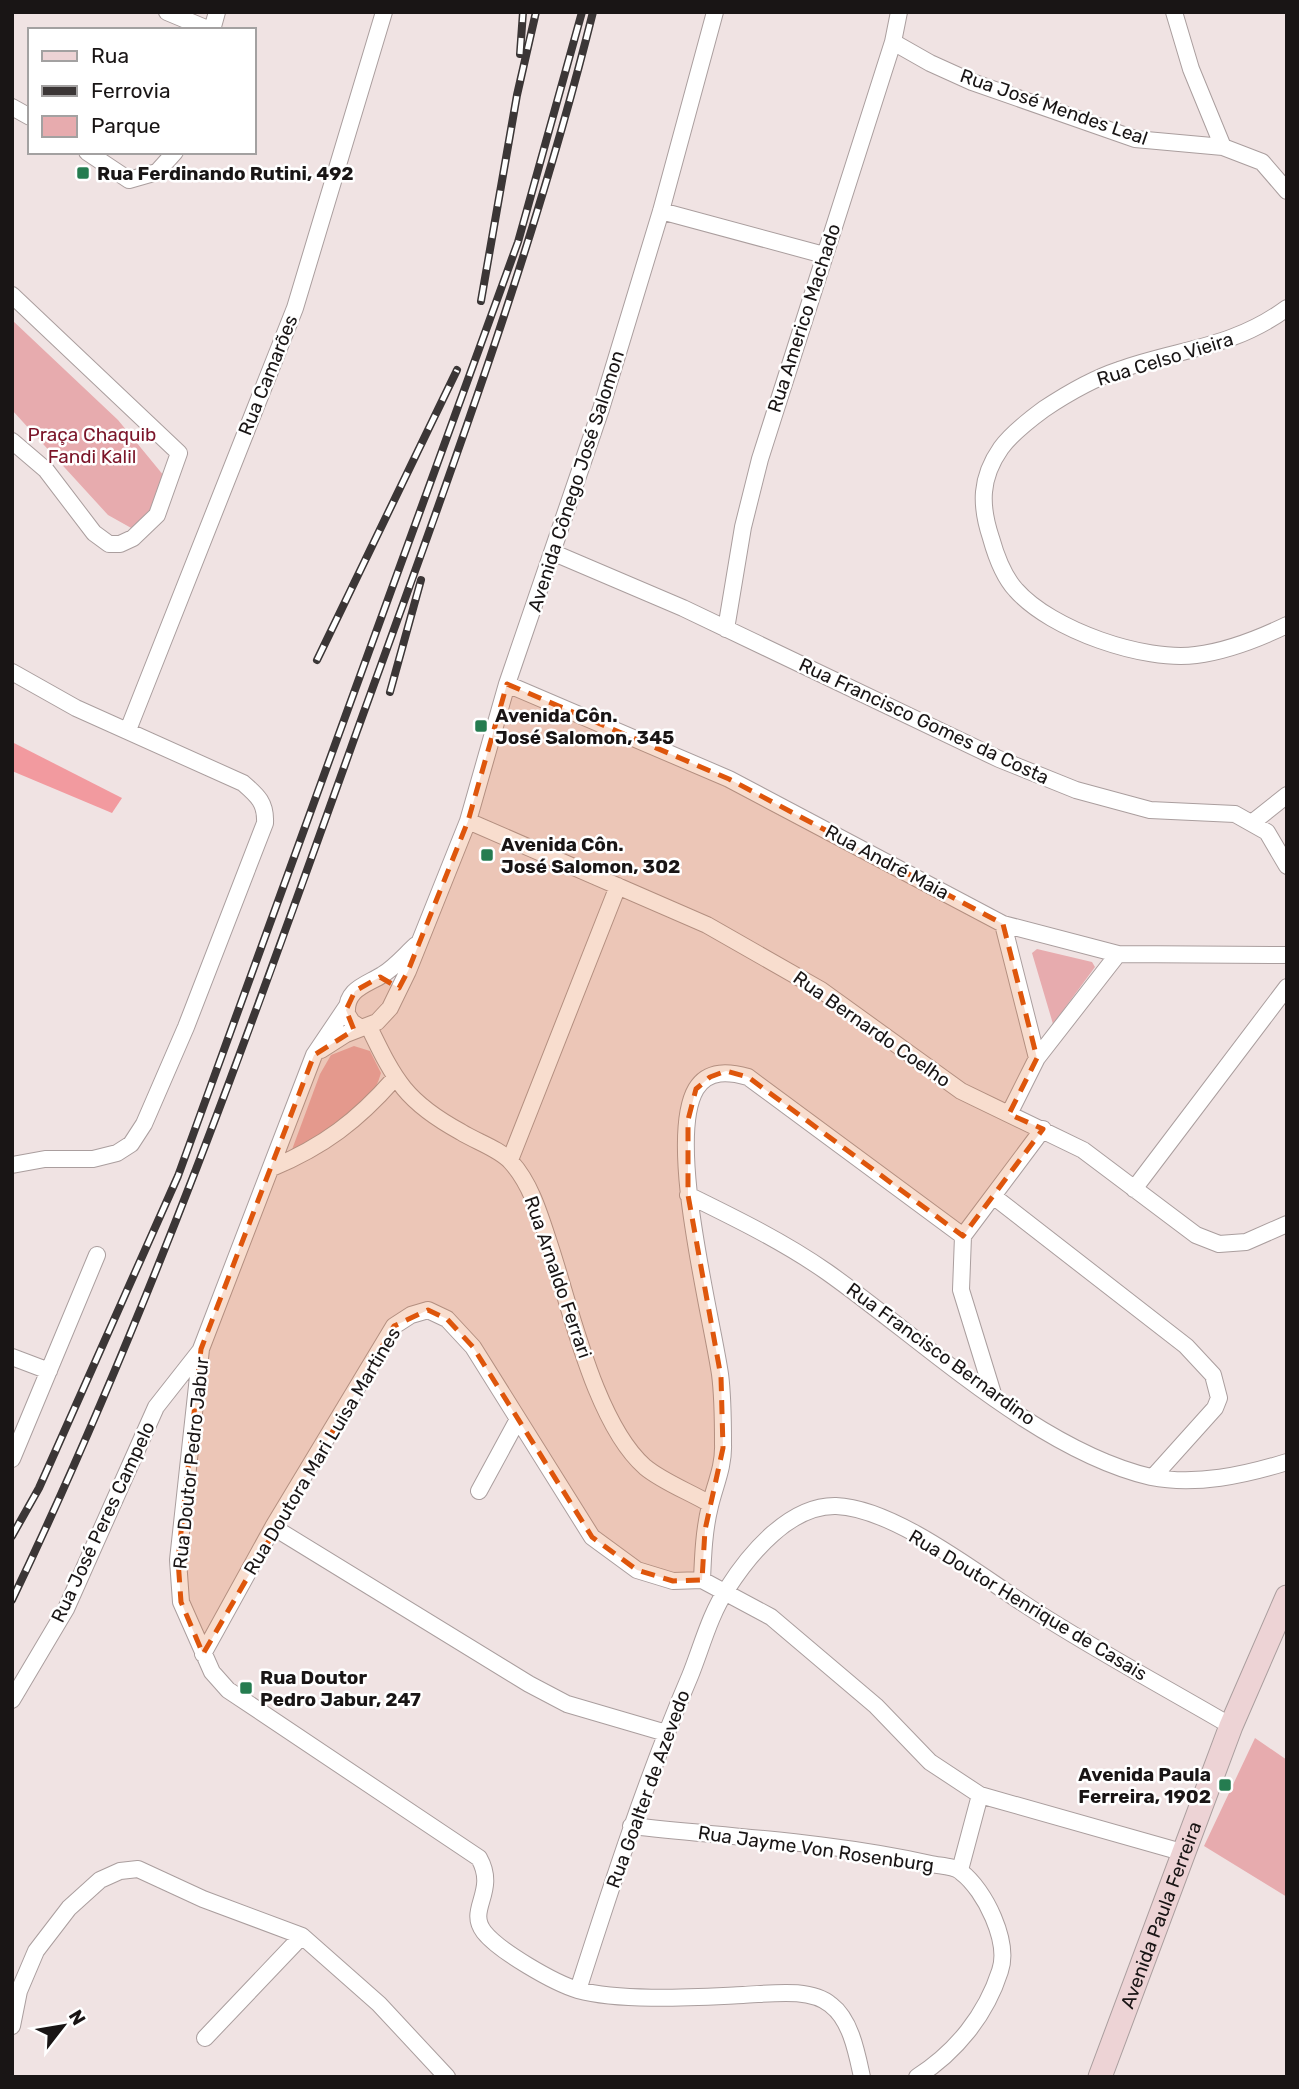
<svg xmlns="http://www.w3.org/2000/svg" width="1299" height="2089" font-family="Rubik,sans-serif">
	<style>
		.green { fill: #e7abae }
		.forest { fill: #f29a9f }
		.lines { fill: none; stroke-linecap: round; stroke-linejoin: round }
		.minor-casing { stroke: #aa9e9e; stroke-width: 18 }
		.secondary-casing { stroke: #aa9e9e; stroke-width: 25 }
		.minor { stroke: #fff; stroke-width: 16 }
		.secondary { stroke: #edd3d5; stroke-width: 23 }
		.rail-casing { stroke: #3b3636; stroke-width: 8 }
		.rail { stroke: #fff; stroke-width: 5; stroke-dasharray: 16; stroke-linecap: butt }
		.marked { fill: #de560c; fill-opacity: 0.2; stroke: #de560c; stroke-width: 5; stroke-dasharray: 14 9; stroke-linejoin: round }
		.poi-dot { fill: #257c50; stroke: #fff; stroke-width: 2.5 }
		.labels { text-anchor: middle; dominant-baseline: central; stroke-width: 5; stroke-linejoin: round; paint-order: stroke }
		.street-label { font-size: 19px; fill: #191515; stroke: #fff }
		.poi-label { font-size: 19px; font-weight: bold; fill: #191515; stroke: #fff; text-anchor: start }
		.park-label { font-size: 19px; fill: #7b1529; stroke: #fff }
	</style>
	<rect width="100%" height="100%" fill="#f0e3e3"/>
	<path class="green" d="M 12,320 L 118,420 L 164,476 L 152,510 L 133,529 L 108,515 L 12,410 Z
		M 1037,949 L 1092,962 L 1095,967 L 1053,1024 L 1032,953 Z
		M 354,1046 L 370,1051 L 381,1073 C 370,1115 325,1133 290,1155 L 320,1074 L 331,1055 Z
		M 1255,1738 L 1287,1760 L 1287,1897 L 1204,1846 Z"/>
	<path class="forest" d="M 12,742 L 122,798 L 112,813 L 12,771 Z"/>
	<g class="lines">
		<g class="minor-casing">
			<path id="minor" d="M 167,12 L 210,30
				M 1174,12 L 1191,69 L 1223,147
				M 212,30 L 217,12
				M 893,42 L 930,63 L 972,82 L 1135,139 L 1223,147 L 1262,162 L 1287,191
				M 12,107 L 30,117
				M 87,152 L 129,180 L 157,172 L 175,152
				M 661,211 L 824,255
				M 12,295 L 179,453 L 157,515 L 133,538 L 120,544 L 109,544 L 94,533 L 46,470 L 12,441
				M 1287,308 C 1231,349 1180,348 1119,370 C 1092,379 1068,393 1044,409 C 1029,420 1012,433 1001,448 C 980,478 980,505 991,538 C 996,556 1003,576 1016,590 C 1051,630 1145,662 1196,655 C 1228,651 1258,639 1287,625
				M 554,553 L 683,608 L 999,759 L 1076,790 L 1150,810 L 1235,814 L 1267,832 L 1287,866
				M 726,629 L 743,527 L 760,459 L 893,42 L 899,12
				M 12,672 L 76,708 L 243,783 C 258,796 266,803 265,823 L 186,1027 L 144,1124 L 131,1144 L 117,1153 L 93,1159 L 45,1159 L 12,1165
				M 507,684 L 729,779 L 1003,924 L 1118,954 L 1287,955
				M 128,730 L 295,308 L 384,12
				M 468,821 L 707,925 L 821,990 L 961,1091 L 1083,1150 L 1196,1235 L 1219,1244 L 1246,1242 L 1287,1224
				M 1253,822 L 1287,795
				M 1003,924 L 1037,1058
				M 347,1006 L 314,1055 L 201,1349 L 178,1560 L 181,1602 L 212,1672 L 228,1690 L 479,1858 C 498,1892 466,1909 484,1932 C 499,1951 554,1983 578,1990 C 622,2002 697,1997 743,1995 C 769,1994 810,1987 831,2005 C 851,2020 857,2054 862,2077
				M 369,1027 C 395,1081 406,1102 461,1132 C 475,1141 500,1149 511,1162 C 532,1185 541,1219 551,1249 C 571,1310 596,1424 645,1467 C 663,1482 690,1492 710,1504
				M 361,1028 L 352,1022 L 347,1014 C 345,989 366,985 382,975 C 394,968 405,955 416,945
				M 321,1050 L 346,1034 L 377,1022 L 390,1008 L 408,971 L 468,821 L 507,684 L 601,409 L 661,211 L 715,12
				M 1009,1114 L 1037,1058 L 1118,954
				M 510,1160 L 618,886
				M 272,1168 C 324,1146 357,1121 394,1079
				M 1134,1189 L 1287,987
				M 688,1195 C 735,1218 784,1242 827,1272 C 922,1339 1038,1451 1151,1477 C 1196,1486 1245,1475 1287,1462
				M 993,1196 L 1186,1346 L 1213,1375 L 1219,1398 L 1215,1408 L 1153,1477
				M 12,1357 L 49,1371
				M 994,1397 L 961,1290 L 963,1236 L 1043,1129
				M 12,1459 L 97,1255
				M 479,1491 L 517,1421
				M 273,1527 L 529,1684 L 567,1704 L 666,1733
				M 702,1580 C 703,1555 704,1530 710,1506 C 715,1485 724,1466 723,1444 C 723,1421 723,1397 720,1374 C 711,1313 666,1140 696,1089 C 708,1069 730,1072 748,1077 L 963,1236
				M 203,1654 L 273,1527 L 394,1326 L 411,1315 L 428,1310 L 447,1319 L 473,1347 L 592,1537 L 637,1570 L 673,1581 L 702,1580 L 771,1617 L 876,1706 L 930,1762 L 980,1795 L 1185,1853
				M 12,1700 L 66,1609 L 156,1407 L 200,1351
				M 631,1826 C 731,1837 833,1842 931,1864 C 940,1866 955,1866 961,1872 C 985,1890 1010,1942 1000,1971 C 986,2015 956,2052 917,2077
				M 960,1870 L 980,1795
				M 578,1990 C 612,1884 646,1779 690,1676 C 701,1649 710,1614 727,1589 C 750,1553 790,1505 836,1506 C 896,1508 984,1579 1035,1611 C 1099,1652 1166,1688 1231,1726
				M 12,2026 L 19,1991 L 36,1951 L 69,1908 L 100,1880 L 120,1871 L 138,1869 L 203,1899 L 302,1936 L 379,2004 L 447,2077
				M 205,2038 L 302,1936"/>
		</g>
		<g class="secondary-casing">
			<g id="secondary">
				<path id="s1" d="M 1100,2077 L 1231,1726 L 1287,1597"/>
			</g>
		</g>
		<use href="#minor" class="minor"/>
		<use href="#secondary" class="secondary"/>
		<g class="rail-casing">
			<path id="rail" d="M 520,54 L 523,12
				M 481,301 L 517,95 L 536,12
				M 317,660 L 457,370
				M 390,692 L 421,580
				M 12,1536 L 39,1488 L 178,1176 L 518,242 L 582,12
				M 12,1600 C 147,1318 252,1025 357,731 C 443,494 532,257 593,12"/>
		</g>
		<use href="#rail" class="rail"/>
	</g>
	<path class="marked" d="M 507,684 L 729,779 L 1003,924 L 1037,1058 L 1009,1114 L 1043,1129 L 963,1236 L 748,1077 L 726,1071 L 710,1077 L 696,1089 L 688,1120 L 688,1195 L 721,1377 L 723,1448 L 705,1530 L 702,1580 L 673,1581 L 637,1570 L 592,1537 L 473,1347 L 447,1319 L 428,1310 L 394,1326 L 203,1654 L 181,1602 L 178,1560 L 201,1349 L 314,1055 L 354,1030 L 346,1010 L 355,991 L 380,977 L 399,988 L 408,971 L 468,821 Z"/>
	<g class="poi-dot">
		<rect x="76" y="166" width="14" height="14" rx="3.5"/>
		<rect x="474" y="719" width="14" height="14" rx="3.5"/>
		<rect x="480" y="848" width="14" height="14" rx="3.5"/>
		<rect x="239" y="1681" width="14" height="14" rx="3.5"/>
		<rect x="1218" y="1778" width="14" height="14" rx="3.5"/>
	</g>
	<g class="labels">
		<g class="street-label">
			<text transform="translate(1054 107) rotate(19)">Rua José Mendes Leal</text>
			<text transform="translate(804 318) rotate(-72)">Rua Americo Machado</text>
			<text transform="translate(1165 359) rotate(-17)">Rua Celso Vieira</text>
			<text transform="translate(268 375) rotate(-68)">Rua Camarões</text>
			<text transform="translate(576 481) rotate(-72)">Avenida Cônego José Salomon</text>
			<text transform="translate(924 721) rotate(25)">Rua Francisco Gomes da Costa</text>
			<text transform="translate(887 862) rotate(28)">Rua André Maia</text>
			<text transform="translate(872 1029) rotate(35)">Rua Bernardo Coelho</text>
			<text transform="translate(558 1277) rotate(71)">Rua Arnaldo Ferrari</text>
			<text transform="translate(941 1354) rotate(36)">Rua Francisco Bernardino</text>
			<text transform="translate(322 1451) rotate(-59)">Rua Doutora Mari Luisa Martines</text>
			<text transform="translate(191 1463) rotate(-84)">Rua Doutor Pedro Jabur</text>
			<text transform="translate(103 1522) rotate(-65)">Rua José Peres Campelo</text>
			<text transform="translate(1028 1605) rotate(31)">Rua Doutor Henrique de Casais</text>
			<text transform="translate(648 1789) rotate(-70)">Rua Goalter de Azevedo</text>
			<text transform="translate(816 1849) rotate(8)">Rua Jayme Von Rosenburg</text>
			<text stroke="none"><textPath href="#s1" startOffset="173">Avenida Paula Ferreira</textPath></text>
		</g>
		<g class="poi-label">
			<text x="97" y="173">Rua Ferdinando Rutini, 492</text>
			<text x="495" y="715">Avenida Côn.<tspan x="495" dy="22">José Salomon, 345</tspan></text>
			<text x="501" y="844">Avenida Côn.<tspan x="501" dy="22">José Salomon, 302</tspan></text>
			<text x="260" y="1677">Rua Doutor<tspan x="260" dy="22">Pedro Jabur, 247</tspan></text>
			<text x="1211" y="1774" text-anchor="end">Avenida Paula<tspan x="1211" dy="22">Ferreira, 1902</tspan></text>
		</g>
		<g class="park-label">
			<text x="92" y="434">Praça Chaquib<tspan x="92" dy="22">Fandi Kalil</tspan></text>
		</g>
	</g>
	<rect width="1299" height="2089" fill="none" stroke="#191515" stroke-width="28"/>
	<rect x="28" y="28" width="228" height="126" fill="#ffffff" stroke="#a3a1a1" stroke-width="2"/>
	<rect x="42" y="51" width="35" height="10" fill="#edd3d5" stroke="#a3a1a1" stroke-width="2"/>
	<text x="91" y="63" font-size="21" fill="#191515">Rua</text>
	<rect x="42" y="86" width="35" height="10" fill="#3b3636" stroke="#a3a1a1" stroke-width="2"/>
	<text x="91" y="98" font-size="21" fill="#191515">Ferrovia</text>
	<rect x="42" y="116" width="35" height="21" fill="#e7abae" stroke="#a3a1a1" stroke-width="2"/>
	<text x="91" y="133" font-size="21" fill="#191515">Parque</text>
	<g transform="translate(63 2026) rotate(59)" stroke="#ffffff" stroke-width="5" paint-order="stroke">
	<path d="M0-5L12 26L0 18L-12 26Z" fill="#191515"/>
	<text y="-10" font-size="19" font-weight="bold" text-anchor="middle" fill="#191515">N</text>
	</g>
</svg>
